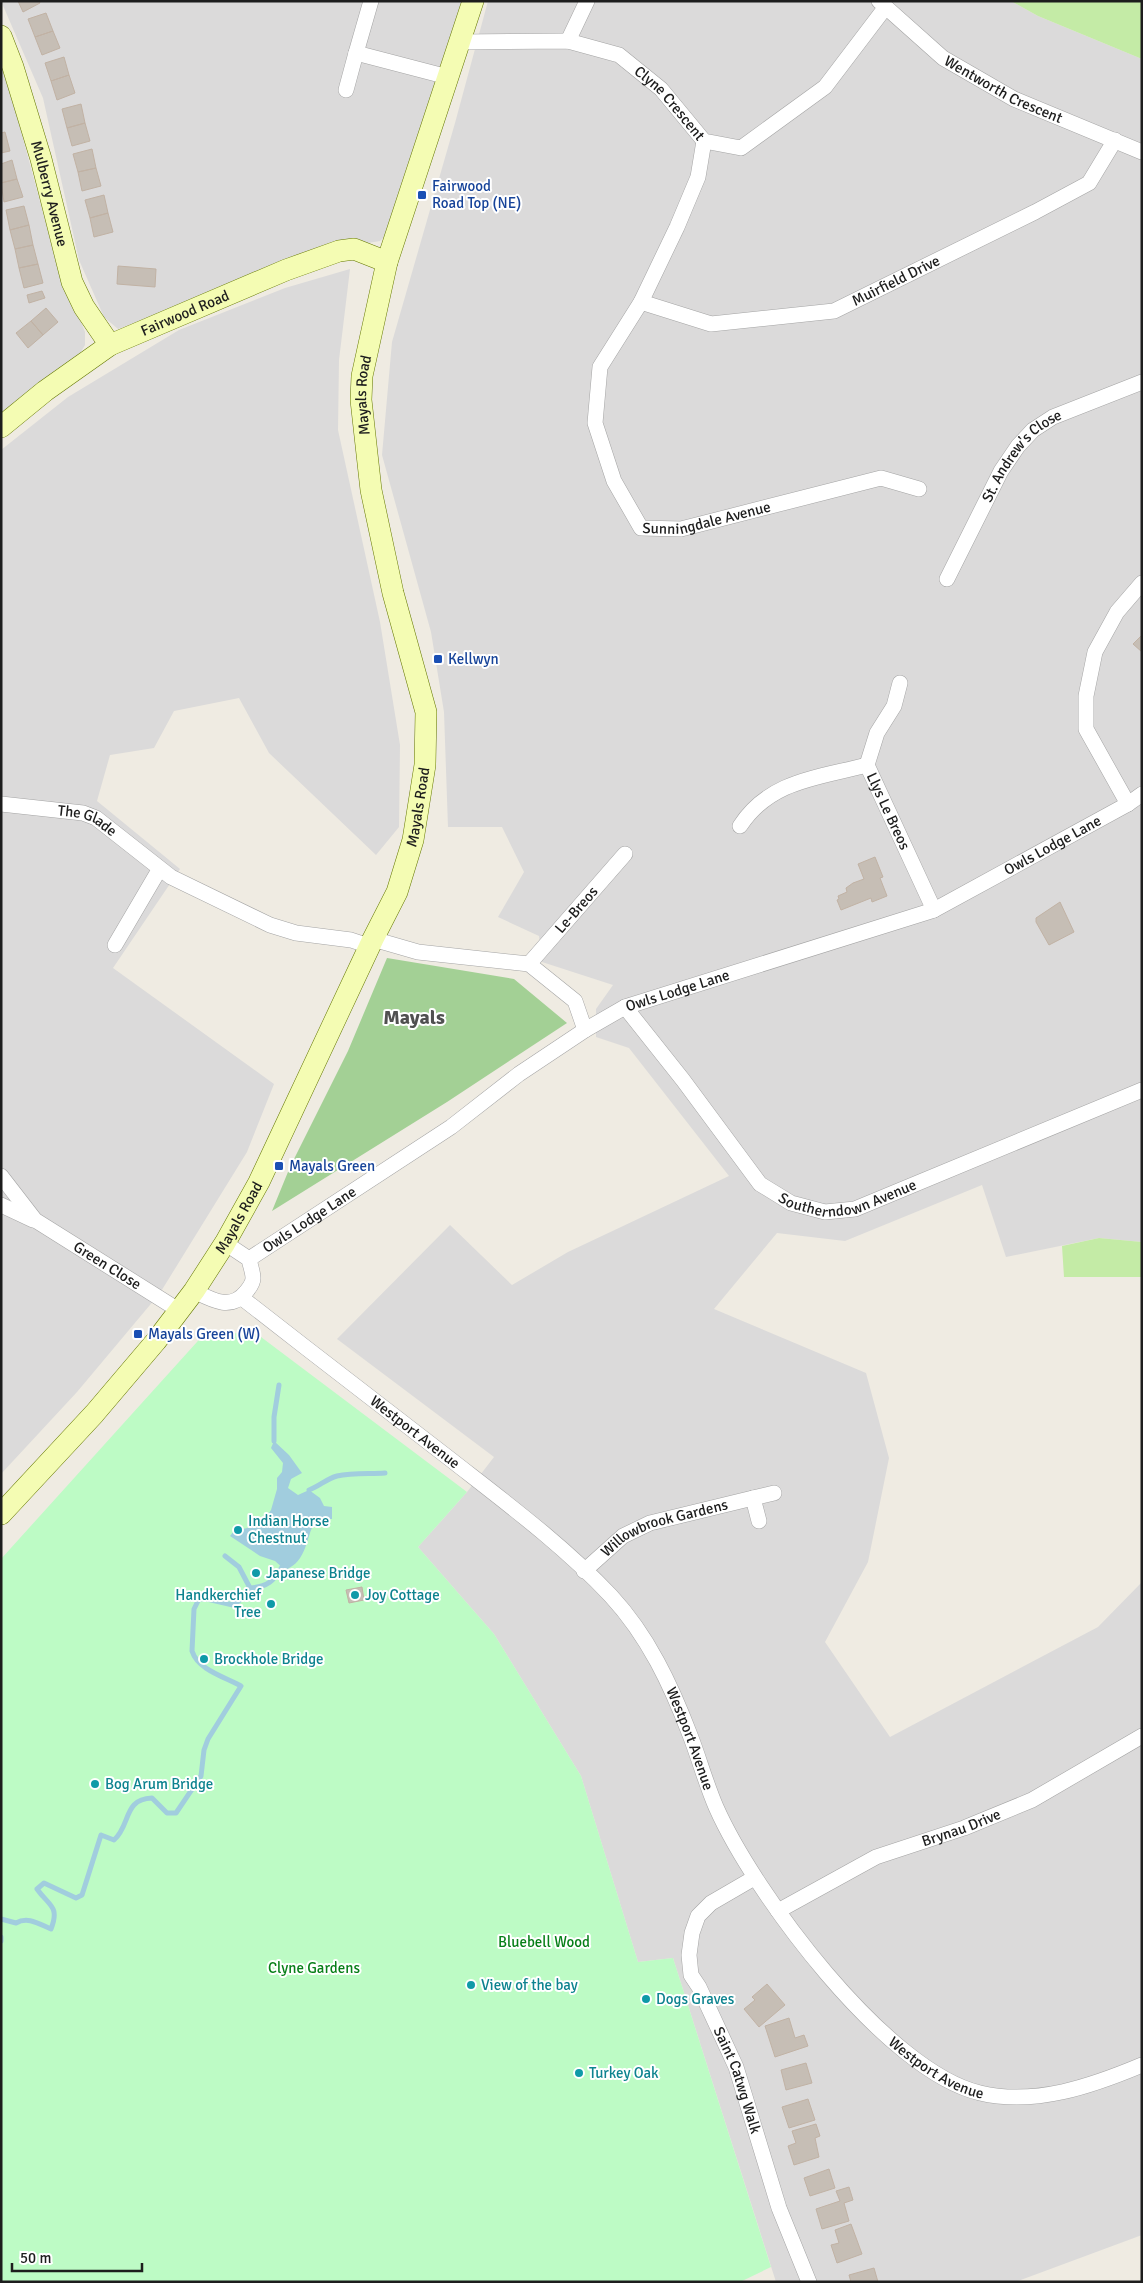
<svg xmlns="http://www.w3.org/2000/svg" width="1143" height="2283" font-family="Signika,sans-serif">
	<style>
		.residential { fill: #dbdada }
		.grass { fill: #c4eba6 }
		.forest { fill: #a3d095 }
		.park { fill: #bdfbc5 }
		.water { fill: #a1cdde }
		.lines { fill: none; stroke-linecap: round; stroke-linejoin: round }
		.stream { stroke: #a1cdde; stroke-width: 5 }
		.building { fill: #c6beb5; stroke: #c1b2a4 }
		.street-casing { stroke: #a4a4a4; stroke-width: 16 }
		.secondary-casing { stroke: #647701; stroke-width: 22 }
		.street { stroke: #fff; stroke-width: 15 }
		.secondary { stroke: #f4fcb3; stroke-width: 21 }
		.transit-dot { fill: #1a4fb4; stroke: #fff; stroke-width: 2 }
		.culture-dot { fill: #0f9aa8; stroke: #fff; stroke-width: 2 }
		.labels { text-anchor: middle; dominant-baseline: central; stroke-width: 4; stroke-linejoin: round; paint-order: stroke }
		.street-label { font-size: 15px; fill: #1d1d1d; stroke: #fff }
		.transit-label { font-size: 15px; fill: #164399; stroke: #fff; text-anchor: start }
		.culture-label { font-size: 15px; fill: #0d838f; stroke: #fff; text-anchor: start }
		.park-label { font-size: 15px; fill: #077f18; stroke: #fff }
		.district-label { font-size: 20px; font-weight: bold; fill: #505050; stroke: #fff }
	</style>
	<rect width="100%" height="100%" fill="#efebe2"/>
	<path class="residential" d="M 1,1 L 465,1 L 391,231 L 380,241 L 325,250 L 118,329 L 104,317 L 79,260 L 43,98 Z
		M 488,1 L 1011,1 L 1038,16 L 1142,59 L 1142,1242 L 1099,1238 L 1006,1257 L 982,1185 L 845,1241 L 777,1233 L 714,1309 L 866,1373 L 889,1458 L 868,1562 L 825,1642 L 890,1737 L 1098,1627 L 1142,1582 L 1142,2235 L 1015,2282 L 776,2282 L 673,1958 L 638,1962 L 581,1776 L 494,1634 L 418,1547 L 467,1492 L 494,1457 L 337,1339 L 450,1225 L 512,1285 L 568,1252 L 729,1176 L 629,1048 L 596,1037 L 596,1009 L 613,985 L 542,962 L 539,936 L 498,917 L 524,872 L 502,827 L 448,827 L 444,712 L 431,632 L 382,455 L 392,342 L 455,123 Z
		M 1,57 L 55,257 L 85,332 L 85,345 L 78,357 L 1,419 Z
		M 350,269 L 339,360 L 338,430 L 380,622 L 400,745 L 399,827 L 376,855 L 269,753 L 239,698 L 174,711 L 154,748 L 110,755 L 97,801 L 180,869 L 113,968 L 274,1084 L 247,1152 L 160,1293 L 77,1392 L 1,1474 L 1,450 L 68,397 L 179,330 L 285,288 Z"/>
	<path class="grass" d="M 1011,1 L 1142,1 L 1142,59 L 1038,16 Z
		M 1099,1238 L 1142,1242 L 1142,1277 L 1064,1277 L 1062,1246 Z"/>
	<path class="forest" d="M 387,958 L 514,979 L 567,1023 L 447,1102 L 272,1211 L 290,1167 L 348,1051 Z"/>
	<path class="park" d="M 206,1332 L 257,1334 L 467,1492 L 418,1547 L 494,1634 L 581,1776 L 638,1962 L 673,1958 L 771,2267 L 740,2282 L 1,2282 L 1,1559 Z"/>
	<path class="water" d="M 274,1441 L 289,1455 L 302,1473 L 291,1479 L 288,1488 L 298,1495 L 309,1490 L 320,1498 L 324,1506 L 332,1507 L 332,1519 C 328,1519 323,1518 320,1519 C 305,1524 312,1560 285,1570 L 275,1561 L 260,1556 L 230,1536 L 234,1531 L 261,1525 L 271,1510 L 277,1489 L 277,1478 L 282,1472 L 283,1463 L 271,1448 Z"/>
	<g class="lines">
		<path class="stream" d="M 274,1441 L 274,1417 L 279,1385
			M 309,1490 C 320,1486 326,1479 337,1476 C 352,1473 369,1474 385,1473
			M 225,1556 L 239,1567 L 250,1588 C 267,1587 274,1581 282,1567
			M 1,1919 L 16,1923 C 28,1916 39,1924 51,1929 C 60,1906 49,1906 37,1889 L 44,1883 L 76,1898 L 82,1895 L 101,1835 L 114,1840 C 131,1825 123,1799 152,1798 L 167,1813 L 176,1813 L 201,1776 L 204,1750 L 208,1739 L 241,1686 C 225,1677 198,1670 192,1651 L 194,1609 L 199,1599 L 207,1599 L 233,1605 L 243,1598 L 250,1588
			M 1,1937 L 1,1941"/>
	</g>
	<path class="building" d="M 18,1 L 39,1 L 40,3 L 23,12 Z
		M 46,13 L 53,31 L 35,37 L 28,19 Z
		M 53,31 L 60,48 L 42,55 L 35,37 Z
		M 64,57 L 69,75 L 51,81 L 45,63 Z
		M 69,75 L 75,93 L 57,100 L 51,81 Z
		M 81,104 L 85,123 L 67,128 L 62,109 Z
		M 85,123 L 90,141 L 72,146 L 67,128 Z
		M 5,132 L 10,151 L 1,153 L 1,133 Z
		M 92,149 L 96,168 L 78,172 L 73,154 Z
		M 12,160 L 17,179 L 1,183 L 1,164 Z
		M 96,168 L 101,186 L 82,191 L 78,172 Z
		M 17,179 L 23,197 L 4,202 L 1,183 Z
		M 104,195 L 108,213 L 90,218 L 85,200 Z
		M 24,206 L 29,225 L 10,230 L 6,210 Z
		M 108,213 L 113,232 L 94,237 L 90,218 Z
		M 29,225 L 33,245 L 15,249 L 10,230 Z
		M 33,245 L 38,264 L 19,268 L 15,249 Z
		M 38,264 L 43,283 L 24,288 L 19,268 Z
		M 118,266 L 156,269 L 155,287 L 117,284 Z
		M 42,291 L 45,298 L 29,303 L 27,295 Z
		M 46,308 L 58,322 L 43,335 L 31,321 Z
		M 31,321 L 43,335 L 28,348 L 16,333 Z
		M 1142,635 L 1142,652 L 1133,644 Z
		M 875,857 L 883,877 L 880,878 L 887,896 L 872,902 L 871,898 L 841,910 L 837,900 L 839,899 L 838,896 L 847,892 L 846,888 L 853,883 L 864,879 L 858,864 Z
		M 1060,902 L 1074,932 L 1049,945 L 1036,922 L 1036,918 Z
		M 362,1587 L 364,1600 L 349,1603 L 346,1590 Z
		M 767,1984 L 785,2005 L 759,2027 L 744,2009 L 755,2000 L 752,1997 Z
		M 789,2018 L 795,2038 L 804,2035 L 808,2046 L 775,2057 L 765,2026 Z
		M 806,2063 L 812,2083 L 786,2090 L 781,2070 Z
		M 808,2099 L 815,2120 L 789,2128 L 782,2107 Z
		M 816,2124 L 820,2136 L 815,2138 L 819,2157 L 794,2165 L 788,2146 L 796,2143 L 792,2131 Z
		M 829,2169 L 835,2188 L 810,2196 L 804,2178 Z
		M 849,2187 L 853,2200 L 844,2203 L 849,2221 L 822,2229 L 816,2209 L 840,2201 L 836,2191 Z
		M 851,2224 L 862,2254 L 837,2263 L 831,2245 L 839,2243 L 835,2230 Z
		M 874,2268 L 878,2282 L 851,2282 L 849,2275 Z"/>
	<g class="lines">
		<g class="street-casing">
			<g id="street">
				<path d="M 371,1 L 356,53 L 448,77"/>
				<path id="s1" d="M 879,1 L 943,58 L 1014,99 L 1142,152"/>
				<path d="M 568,41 L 587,1"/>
				<path id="s2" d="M 460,42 L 568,41 L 619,55 L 661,89 L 704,141 L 741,148 L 825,87 L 885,8"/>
				<path d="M 346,90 L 356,53"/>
				<path id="s3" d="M 704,141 L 698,177 L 677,227 L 641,302 L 600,367 L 595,423 L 614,481 L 641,528 L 681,529 L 881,478 L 919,489"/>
				<path id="s4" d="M 641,302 L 711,324 L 834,311 L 1035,212 L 1089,183 L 1115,140"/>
				<path id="s5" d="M 947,579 L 1001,471 L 1018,446 L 1033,430 L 1053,417 L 1142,382"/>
				<path id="s6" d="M 900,683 L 894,706 L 877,733 L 867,765 L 934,910"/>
				<path id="s7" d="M 1,804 L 83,813 L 96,818 L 171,877 L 270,925 L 296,933 L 351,940 L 369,946"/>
				<path d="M 1128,804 L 1086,729 L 1086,696 L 1095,652 L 1117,612 L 1142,583"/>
				<path d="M 740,826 C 770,780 818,778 867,765"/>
				<path d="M 373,939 L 418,952 L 529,964 L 575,1001 L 585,1030"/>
				<path d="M 115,945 L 159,870"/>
				<path id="s8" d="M 529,964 L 625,854"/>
				<path id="s9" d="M 625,1007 L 683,1080 L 760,1184 L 791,1203 L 825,1212 L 855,1209 L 1142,1090"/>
				<path id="s10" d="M 1,1176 L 35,1220 L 180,1311"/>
				<path d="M 1,1205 L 33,1220"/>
				<path id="s11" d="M 249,1259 L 451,1127 L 519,1074 L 585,1030 L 625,1007 L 934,910 L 1128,804 L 1142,794"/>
				<path d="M 194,1291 C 212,1300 231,1311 246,1292 C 249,1288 253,1284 253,1278 C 253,1272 250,1265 249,1259 L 225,1243"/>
				<path id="s12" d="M 242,1298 C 311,1352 380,1405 450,1459 C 505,1502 563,1545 611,1596 C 648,1636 671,1685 690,1735 C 699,1758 706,1784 716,1807 C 754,1893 886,2071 980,2093 C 1035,2106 1092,2086 1142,2065"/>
				<path d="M 753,1498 L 774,1493"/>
				<path id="s13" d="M 584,1571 L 623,1536 L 650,1523 L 753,1498 L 759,1521"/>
				<path id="s14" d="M 754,1878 L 711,1903 L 698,1916 L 692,1933 L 689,1955 L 691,1975 L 699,1987 L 736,2067 L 779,2208 L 809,2282"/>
				<path id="s15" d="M 778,1911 L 876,1857 L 964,1828 L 1032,1800 L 1142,1736"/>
			</g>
		</g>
		<g class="secondary-casing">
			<g id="secondary">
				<path id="s16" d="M 1,36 L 13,67 L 41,159 L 72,282 L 84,307 L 110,345"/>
				<path id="s17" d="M 1,427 L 45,391 L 110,345 L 286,270 L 339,251 L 354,249 L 387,262"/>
				<path id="s18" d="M 1,1514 L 94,1414 L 156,1341 L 194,1291 L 225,1243 L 259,1182 L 373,939 L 397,892 L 413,840 L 425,765 L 426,712 L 393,593 L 371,490 L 361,400 L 362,376 L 387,262 L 473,1"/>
			</g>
		</g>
		<use href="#street" class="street"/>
		<use href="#secondary" class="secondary"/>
	</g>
	<g class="transit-dot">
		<rect x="417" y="190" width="10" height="10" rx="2.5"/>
		<rect x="433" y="654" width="10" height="10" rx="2.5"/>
		<rect x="274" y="1161" width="10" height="10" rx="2.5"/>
		<rect x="133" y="1329" width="10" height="10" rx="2.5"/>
	</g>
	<g class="culture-dot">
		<circle cx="238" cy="1530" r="5"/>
		<circle cx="256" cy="1573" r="5"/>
		<circle cx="355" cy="1595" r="5"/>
		<circle cx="271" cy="1604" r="5"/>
		<circle cx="204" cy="1659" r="5"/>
		<circle cx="95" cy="1784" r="5"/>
		<circle cx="471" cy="1985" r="5"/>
		<circle cx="646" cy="1999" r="5"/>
		<circle cx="579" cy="2073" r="5"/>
	</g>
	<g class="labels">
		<g class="street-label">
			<text stroke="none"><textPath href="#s1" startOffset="154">Wentworth Crescent</textPath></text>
			<text stroke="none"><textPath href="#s2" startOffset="231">Clyne Crescent</textPath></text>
			<text stroke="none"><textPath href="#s16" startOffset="165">Mulberry Avenue</textPath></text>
			<text stroke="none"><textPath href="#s4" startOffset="266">Muirfield Drive</textPath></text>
			<text stroke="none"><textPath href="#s17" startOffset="218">Fairwood Road</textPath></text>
			<text stroke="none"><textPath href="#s18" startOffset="1251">Mayals Road</textPath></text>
			<text stroke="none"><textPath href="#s5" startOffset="146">St. Andrew's Close</textPath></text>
			<text stroke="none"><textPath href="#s3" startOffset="489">Sunningdale Avenue</textPath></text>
			<text stroke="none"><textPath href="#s18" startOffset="831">Mayals Road</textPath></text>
			<text stroke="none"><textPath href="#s6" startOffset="140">Llys Le Breos</textPath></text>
			<text stroke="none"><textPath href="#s7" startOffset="89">The Glade</textPath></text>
			<text stroke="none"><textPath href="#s11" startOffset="912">Owls Lodge Lane</textPath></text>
			<text stroke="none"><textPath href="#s8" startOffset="72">Le-Breos</textPath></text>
			<text stroke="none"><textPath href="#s11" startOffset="508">Owls Lodge Lane</textPath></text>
			<text stroke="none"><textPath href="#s9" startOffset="318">Southerndown Avenue</textPath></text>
			<text stroke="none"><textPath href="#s18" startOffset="381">Mayals Road</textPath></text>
			<text stroke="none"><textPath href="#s11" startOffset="72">Owls Lodge Lane</textPath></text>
			<text stroke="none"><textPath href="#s10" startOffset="141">Green Close</textPath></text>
			<text stroke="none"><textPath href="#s12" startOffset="219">Westport Avenue</textPath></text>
			<text stroke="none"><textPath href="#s13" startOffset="94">Willowbrook Gardens</textPath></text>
			<text stroke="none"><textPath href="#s12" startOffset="639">Westport Avenue</textPath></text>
			<text stroke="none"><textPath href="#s15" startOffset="202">Brynau Drive</textPath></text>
			<text stroke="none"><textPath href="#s12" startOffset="1059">Westport Avenue</textPath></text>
			<text stroke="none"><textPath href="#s14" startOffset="244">Saint Catwg Walk</textPath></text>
		</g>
		<g class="transit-label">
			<text x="432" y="186">Fairwood<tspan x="432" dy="17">Road Top (NE)</tspan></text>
			<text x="448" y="659">Kellwyn</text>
			<text x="289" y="1166">Mayals Green</text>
			<text x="148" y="1334">Mayals Green (W)</text>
		</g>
		<g class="culture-label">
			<text x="248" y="1521">Indian Horse<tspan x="248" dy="17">Chestnut</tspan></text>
			<text x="266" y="1573">Japanese Bridge</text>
			<text x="261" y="1595" text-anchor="end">Handkerchief<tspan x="261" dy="17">Tree</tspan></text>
			<text x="365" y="1595">Joy Cottage</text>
			<text x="214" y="1659">Brockhole Bridge</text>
			<text x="105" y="1784">Bog Arum Bridge</text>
			<text x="481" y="1985">View of the bay</text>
			<text x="656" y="1999">Dogs Graves</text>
			<text x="589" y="2073">Turkey Oak</text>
		</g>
		<g class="park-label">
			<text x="544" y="1942">Bluebell Wood</text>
			<text x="314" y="1968">Clyne Gardens</text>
		</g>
		<g class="district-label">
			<text x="414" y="1017">Mayals</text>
		</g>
	</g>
	<rect width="1143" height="2283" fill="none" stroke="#1d1d1d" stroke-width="5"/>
	<path d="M12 2263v8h130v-8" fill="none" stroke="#1d1d1d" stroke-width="2.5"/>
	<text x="20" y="2263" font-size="15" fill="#1d1d1d" stroke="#ffffff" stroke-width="4" paint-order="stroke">50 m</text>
</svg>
